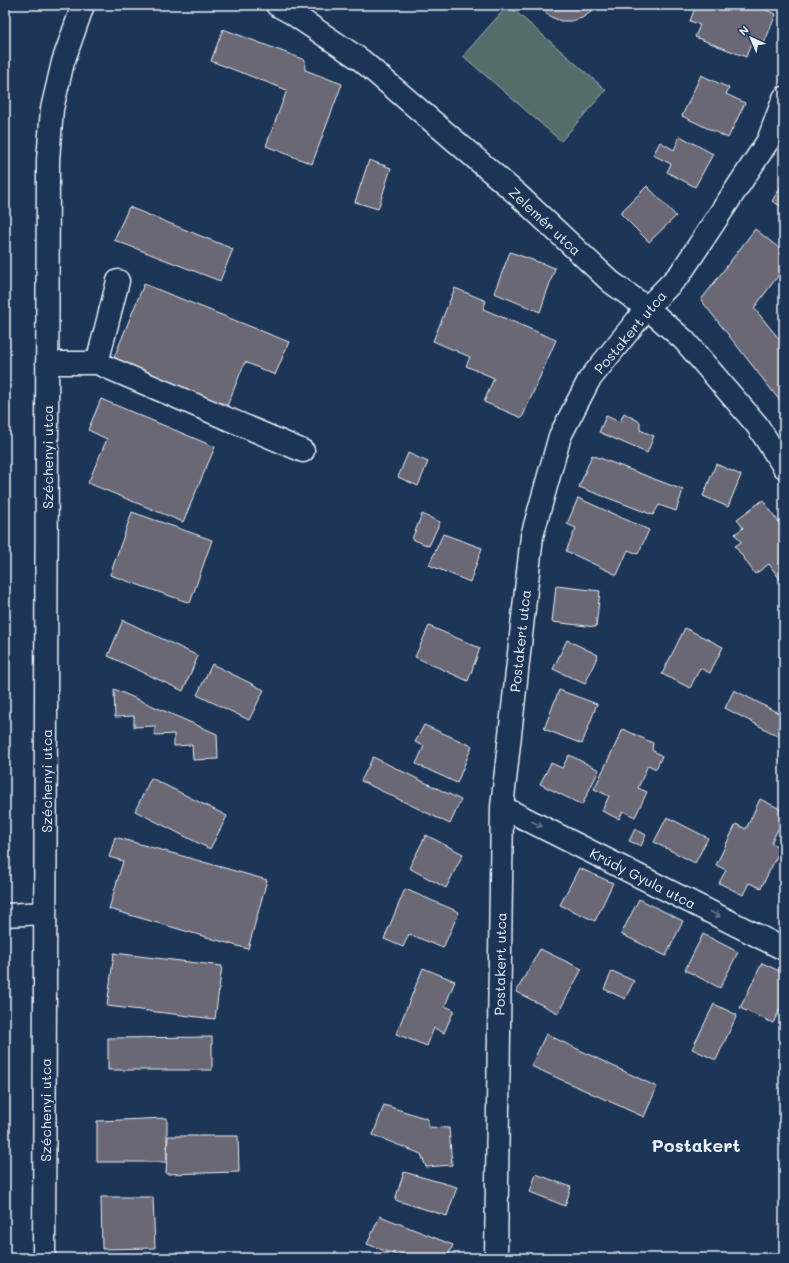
<svg xmlns="http://www.w3.org/2000/svg" width="789" height="1263" font-family="Mali,sans-serif">
	<style>
		.green { fill: #556d6a; stroke: #9eafb1 }
		.building { fill: #6b6875; stroke: #e8f1f8 }
		.lines { fill: none; stroke-linecap: round; stroke-linejoin: round }
		.minor-casing { stroke: #e8f1f8; stroke-width: 25 }
		.minor { stroke: #1d3557; stroke-width: 22 }
		.oneway { stroke: #64778f }
		.labels { text-anchor: middle; dominant-baseline: central; stroke-width: 3.5; stroke-linejoin: round; paint-order: stroke }
		.street-label { font-size: 14px; fill: #e8f1f8; stroke: #1d3557 }
		.district-label { font-size: 18px; font-weight: bold; fill: #e8f1f8; stroke: #1d3557 }
	</style>
	<rect width="100%" height="100%" fill="#1d3557"/>
	<filter id="ink" filterUnits="userSpaceOnUse"><feTurbulence type="fractalNoise" baseFrequency=".025" numOctaves="2"/><feDisplacementMap in="SourceGraphic" scale="8" xChannelSelector="R" yChannelSelector="G"/><feConvolveMatrix kernelMatrix="1 2 1 2 8 2 1 2 1" color-interpolation-filters="sRGB"/></filter>
	<g filter="url(#ink)">
		<path class="green" d="M 508,5 L 606,90 L 561,141 L 463,56 Z"/>
		<path class="building" d="M 540,5 L 596,5 L 591,12 L 582,18 L 571,21 L 561,21 L 551,17 L 543,10 Z
			M 696,5 L 753,5 L 776,14 L 763,46 L 752,41 L 746,57 L 695,37 L 700,25 L 690,21 Z
			M 223,29 L 305,60 L 305,70 L 342,84 L 312,164 L 266,146 L 287,90 L 211,61 Z
			M 701,75 L 729,88 L 726,94 L 745,103 L 728,138 L 682,116 Z
			M 680,136 L 713,154 L 695,187 L 667,172 L 671,164 L 653,155 L 660,142 L 674,150 Z
			M 369,160 L 391,168 L 378,209 L 355,202 Z
			M 784,182 L 784,208 L 772,201 Z
			M 647,186 L 676,216 L 649,242 L 620,213 Z
			M 129,207 L 233,249 L 220,281 L 114,240 Z
			M 755,229 L 784,252 L 784,268 L 754,308 L 784,345 L 784,406 L 701,300 Z
			M 510,252 L 555,268 L 540,312 L 494,293 Z
			M 144,284 L 289,342 L 275,375 L 245,362 L 227,406 L 113,360 Z
			M 455,288 L 486,301 L 483,309 L 556,340 L 522,418 L 484,402 L 494,378 L 466,366 L 470,357 L 433,341 Z
			M 101,399 L 215,447 L 183,522 L 88,483 L 107,439 L 88,430 Z
			M 624,413 L 640,422 L 640,430 L 654,436 L 647,453 L 599,432 L 606,416 L 620,422 Z
			M 408,453 L 428,462 L 418,486 L 398,477 Z
			M 592,455 L 683,490 L 676,511 L 659,505 L 653,515 L 579,487 Z
			M 716,464 L 741,475 L 728,507 L 703,496 Z
			M 578,498 L 649,530 L 638,554 L 628,550 L 617,575 L 566,551 L 576,528 L 567,524 Z
			M 763,500 L 784,530 L 784,585 L 769,564 L 755,574 L 735,546 L 741,542 L 735,534 L 743,528 L 737,519 Z
			M 132,512 L 212,540 L 190,603 L 110,575 Z
			M 422,514 L 440,522 L 429,546 L 412,539 Z
			M 443,534 L 482,548 L 470,582 L 429,565 Z
			M 556,586 L 600,591 L 596,627 L 552,622 Z
			M 123,620 L 198,656 L 183,691 L 108,656 Z
			M 429,626 L 480,648 L 468,681 L 415,657 Z
			M 685,628 L 723,647 L 710,673 L 700,668 L 690,688 L 662,674 Z
			M 567,640 L 598,655 L 585,684 L 553,669 Z
			M 212,664 L 264,690 L 249,720 L 197,695 Z
			M 114,689 L 217,734 L 218,759 L 193,760 L 192,745 L 174,746 L 174,734 L 155,735 L 155,726 L 134,727 L 134,716 L 115,717 Z
			M 559,690 L 597,704 L 582,744 L 544,729 Z
			M 734,690 L 784,716 L 784,739 L 725,708 Z
			M 424,725 L 472,746 L 457,783 L 416,764 L 424,746 L 415,742 Z
			M 623,729 L 653,743 L 652,750 L 662,756 L 656,769 L 648,765 L 638,788 L 647,792 L 635,817 L 623,811 L 619,819 L 602,811 L 609,796 L 594,789 Z
			M 569,755 L 599,770 L 582,805 L 540,784 L 551,763 L 562,768 Z
			M 373,757 L 461,800 L 450,824 L 361,781 Z
			M 151,778 L 227,816 L 210,849 L 135,811 Z
			M 760,799 L 784,811 L 784,817 L 771,843 L 781,848 L 761,888 L 749,883 L 743,895 L 719,883 L 726,870 L 716,865 L 736,824 L 746,829 Z
			M 667,817 L 708,838 L 695,863 L 654,842 Z
			M 635,829 L 646,835 L 641,846 L 629,841 Z
			M 426,835 L 463,854 L 446,888 L 409,868 Z
			M 115,837 L 267,880 L 248,949 L 109,909 L 123,861 L 109,857 Z
			M 579,868 L 613,883 L 595,921 L 560,905 Z
			M 405,889 L 459,912 L 443,948 L 409,934 L 403,947 L 384,939 Z
			M 639,899 L 683,921 L 666,956 L 621,934 Z
			M 703,934 L 738,952 L 720,988 L 685,970 Z
			M 540,949 L 582,969 L 558,1013 L 516,992 Z
			M 114,953 L 222,966 L 215,1019 L 107,1006 Z
			M 762,963 L 784,973 L 784,1001 L 773,1023 L 740,1008 Z
			M 423,968 L 455,981 L 445,1006 L 454,1010 L 444,1033 L 434,1028 L 427,1046 L 396,1034 Z
			M 612,971 L 634,981 L 625,999 L 604,989 Z
			M 714,1004 L 737,1015 L 716,1060 L 692,1049 Z
			M 546,1034 L 657,1087 L 644,1117 L 531,1066 Z
			M 212,1037 L 212,1070 L 108,1070 L 108,1038 Z
			M 384,1105 L 428,1119 L 428,1127 L 449,1128 L 452,1165 L 426,1167 L 421,1154 L 373,1135 Z
			M 167,1118 L 167,1162 L 97,1162 L 97,1121 Z
			M 168,1136 L 238,1136 L 239,1172 L 166,1174 Z
			M 404,1172 L 457,1187 L 447,1216 L 395,1200 Z
			M 536,1174 L 571,1187 L 565,1206 L 530,1192 Z
			M 101,1197 L 153,1197 L 155,1248 L 102,1249 Z
			M 380,1216 L 453,1245 L 447,1258 L 403,1258 L 367,1244 Z"/>
		<g class="lines">
			<g class="minor-casing">
				<path id="minor" d="M 277,5 L 290,12 L 361,60 L 517,194 L 611,282 L 647,308 L 684,340 L 757,425 L 784,467
					M 47,363 L 97,363 L 303,451
					M 97,363 L 118,281
					M 502,807 L 784,949
					M 5,915 L 45,913
					M 44,1258 L 48,160 L 52,109 L 63,62 L 83,5
					M 496,1258 L 502,807 L 532,536 L 560,436 L 589,380 L 647,308 L 680,274 L 768,141 L 784,98"/>
			</g>
			<use href="#minor" class="minor"/>
		</g>
		<defs><path id="oneway-shaft" d="M-6 0H5M1.5-3L5.5 0L1.5 3" fill="none" stroke-width="1.6" stroke-linecap="round" stroke-linejoin="round"/></defs>
		<g class="oneway">
			<use href="#oneway-shaft" transform="translate(537 824) rotate(27)"/>
			<use href="#oneway-shaft" transform="translate(715 914) rotate(27)"/>
		</g>
	</g>
	<g class="labels">
		<g class="street-label">
			<text transform="translate(545 221) rotate(43)">Zelemér utca</text>
			<text transform="translate(630 332) rotate(-50)">Postakert utca</text>
			<text transform="translate(47 457) rotate(-90)">Széchenyi utca</text>
			<text transform="translate(520 641) rotate(-84)">Postakert utca</text>
			<text transform="translate(46 781) rotate(-90)">Széchenyi utca</text>
			<text transform="translate(643 878) rotate(27)">Krúdy Gyula utca</text>
			<text transform="translate(500 964) rotate(-89)">Postakert utca</text>
			<text transform="translate(45 1110) rotate(-90)">Széchenyi utca</text>
		</g>
		<g class="district-label">
			<text x="696" y="1145">Postakert</text>
		</g>
	</g>
	<rect width="789" height="1263" fill="none" stroke="#1d3557" stroke-width="20"/>
	<rect x="10" y="10" width="769" height="1243" fill="none" stroke="#e8f1f8" stroke-width="1.5" filter="url(#ink)"/>
	<g transform="translate(751 38) rotate(316)" stroke="#1d3557" stroke-width="3" paint-order="stroke">
	<path d="M0-3L7 15L0 10L-7 15Z" fill="#e8f1f8"/>
	<text y="-6" font-size="11" font-weight="bold" text-anchor="middle" fill="#e8f1f8">N</text>
	</g>
</svg>
